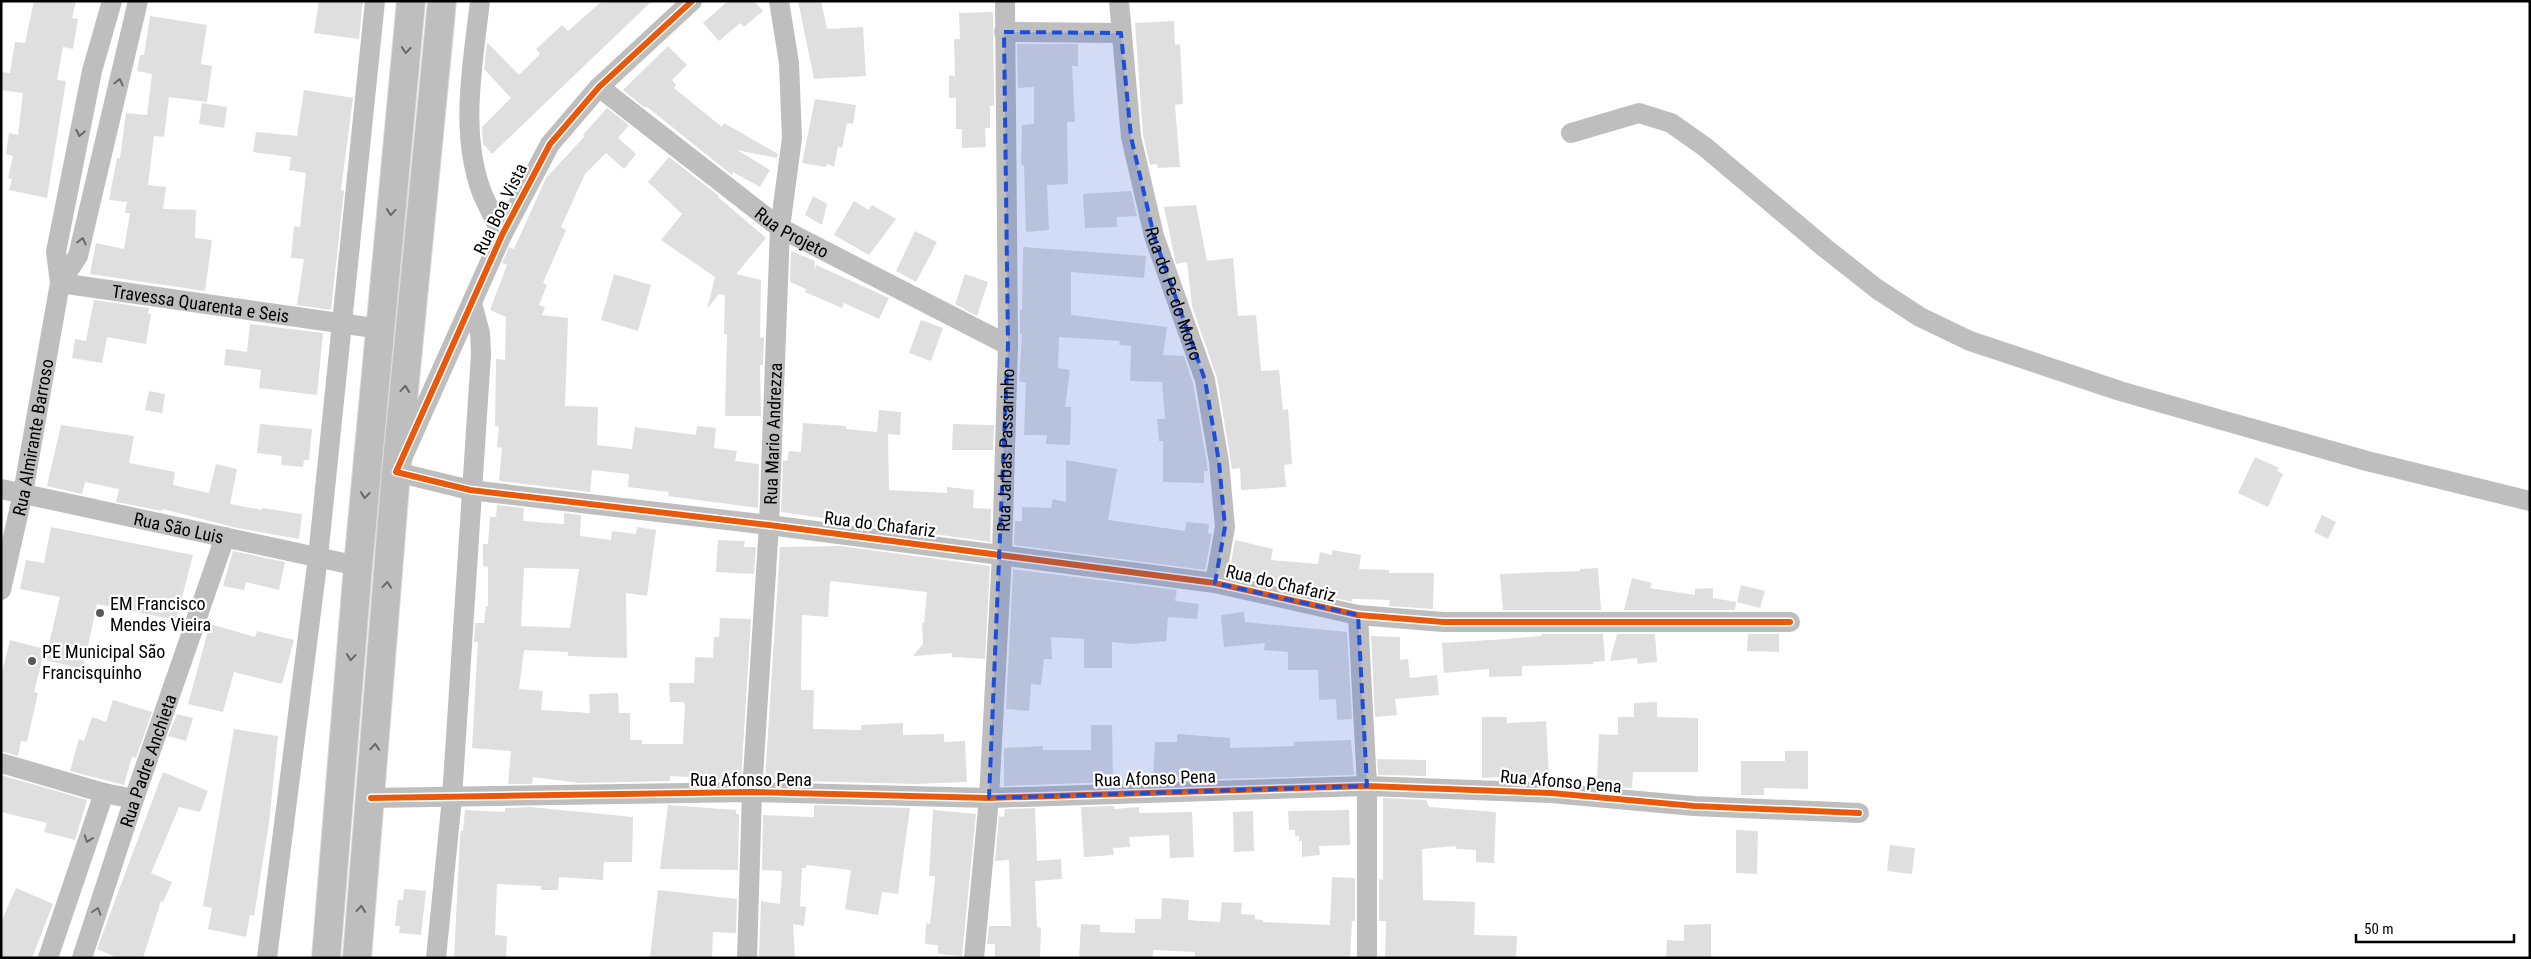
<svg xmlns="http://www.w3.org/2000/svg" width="2531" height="959" font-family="'Roboto Condensed',sans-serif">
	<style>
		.building { fill: #dfdfdf; fill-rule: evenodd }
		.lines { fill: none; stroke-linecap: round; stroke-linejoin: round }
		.primary-casing { stroke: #dbdbdb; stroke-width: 30 }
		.minor { stroke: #bebebe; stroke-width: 20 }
		.primary { stroke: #bebebe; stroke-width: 28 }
		.cycleway-casing { stroke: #fff; stroke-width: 9 }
		.cycleway { stroke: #e8590c; stroke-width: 6 }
		.oneway { stroke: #686868 }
		.marked { fill: #1d4ed8; fill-opacity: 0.2; stroke: #1d4ed8; stroke-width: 4; stroke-dasharray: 10 6; stroke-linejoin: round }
		.poi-dot { fill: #595959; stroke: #fff; stroke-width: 2 }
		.labels { text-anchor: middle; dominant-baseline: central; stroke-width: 4.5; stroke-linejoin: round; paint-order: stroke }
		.street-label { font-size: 18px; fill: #000; stroke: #fff }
		.poi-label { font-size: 18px; fill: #000; stroke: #fff; text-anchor: start }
	</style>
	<rect width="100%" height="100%" fill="#fff"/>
	<path class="building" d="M 34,1 L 76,1 L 72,18 L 78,19 L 73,49 L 63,47 L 57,80 L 66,81 L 47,198 L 9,190 L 12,179 L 8,178 L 13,156 L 6,154 L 9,133 L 18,135 L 23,93 L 1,90 L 1,72 L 10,73 L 15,42 L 25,43 Z
		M 319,1 L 363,1 L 359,39 L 314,33 Z
		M 602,1 L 652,1 L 492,154 L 483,144 L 482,127 L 511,98 L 484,69 L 487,42 L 519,75 L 540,54 L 536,49 L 562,25 L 568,31 Z
		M 728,1 L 754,1 L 763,11 L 744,27 L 740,23 L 719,41 L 703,23 Z
		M 798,1 L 821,1 L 827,29 L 863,27 L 866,76 L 814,79 Z
		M 993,12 L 994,106 L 990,106 L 990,128 L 985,128 L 986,147 L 962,148 L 962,129 L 956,129 L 956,98 L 949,98 L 949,75 L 955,76 L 954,39 L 960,39 L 959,13 Z
		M 150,16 L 207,25 L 201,64 L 212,66 L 207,102 L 169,97 L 164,137 L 154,136 L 148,185 L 166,187 L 163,209 L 196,210 L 195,238 L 212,240 L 205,291 L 90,274 L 96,243 L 124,249 L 130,213 L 125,213 L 127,202 L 109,200 L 117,158 L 120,158 L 126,113 L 147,115 L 152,74 L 137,71 L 140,55 L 144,55 Z
		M 1174,21 L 1175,45 L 1180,44 L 1183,104 L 1175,105 L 1180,167 L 1158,168 L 1157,164 L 1150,165 L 1143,135 L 1135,23 Z
		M 1017,44 L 1078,44 L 1078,66 L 1072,66 L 1075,122 L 1067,122 L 1068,184 L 1047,185 L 1049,230 L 1026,232 L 1024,166 L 1021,164 L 1022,125 L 1034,124 L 1034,87 L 1018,88 Z
		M 668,46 L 687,65 L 672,80 L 676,85 L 674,88 L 722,127 L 724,123 L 778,154 L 777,158 L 737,150 L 770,170 L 760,187 L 733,172 L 732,175 L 646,106 L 645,108 L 623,90 Z
		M 304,90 L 353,98 L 341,190 L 344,191 L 331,310 L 297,305 L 304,259 L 291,258 L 294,226 L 300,227 L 306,173 L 289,170 L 291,157 L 253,152 L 256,132 L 297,136 Z
		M 815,99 L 856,105 L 853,124 L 847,123 L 842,148 L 838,147 L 834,167 L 828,164 L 825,167 L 802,163 Z
		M 202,103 L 227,107 L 224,128 L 199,124 Z
		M 607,108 L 629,125 L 618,138 L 636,154 L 624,169 L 606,153 L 585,174 L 561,227 L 566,230 L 543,283 L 547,285 L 539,305 L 545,307 L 542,315 L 568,318 L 565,406 L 598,407 L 597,445 L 632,449 L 635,427 L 696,435 L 697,426 L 716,428 L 714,448 L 737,451 L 735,461 L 759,464 L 758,508 L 668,496 L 669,492 L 628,487 L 629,474 L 592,470 L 590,492 L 499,481 L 502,448 L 497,447 L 499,427 L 495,426 L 496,359 L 505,360 L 506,317 L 490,310 L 507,265 L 502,263 L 509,247 L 514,249 L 546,178 L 585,136 L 583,135 Z
		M 669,157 L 719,196 L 718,197 L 766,238 L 736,274 L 761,280 L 760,337 L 764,338 L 763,365 L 760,365 L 761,416 L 725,416 L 727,334 L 724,334 L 725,295 L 719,294 L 707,309 L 715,277 L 661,240 L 682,214 L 648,182 Z
		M 1131,191 L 1137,216 L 1117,217 L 1117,227 L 1085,228 L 1083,194 Z
		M 813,196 L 827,204 L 822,225 L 805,215 Z
		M 854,201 L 869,210 L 872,205 L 896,219 L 869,255 L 834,235 Z
		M 1196,205 L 1207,261 L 1233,258 L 1238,316 L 1256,315 L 1261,371 L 1279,370 L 1283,410 L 1288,409 L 1292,464 L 1284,465 L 1286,487 L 1241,490 L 1240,468 L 1232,469 L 1217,378 L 1192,306 L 1187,262 L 1176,264 L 1164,207 Z
		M 915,231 L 937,242 L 916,282 L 896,271 Z
		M 1023,247 L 1146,256 L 1144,278 L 1071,272 L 1071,315 L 1167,327 L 1163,355 L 1184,356 L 1193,383 L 1207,464 L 1208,471 L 1204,471 L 1204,483 L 1163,482 L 1163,441 L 1159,441 L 1157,419 L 1165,419 L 1162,382 L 1130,381 L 1131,346 L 1119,345 L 1120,341 L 1059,337 L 1058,368 L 1070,370 L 1065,407 L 1071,407 L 1070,445 L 1046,444 L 1047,435 L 1024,435 L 1026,383 L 1019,381 L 1022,334 L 1020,334 L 1020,310 L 1022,310 Z
		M 791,251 L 815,261 L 814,270 L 816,265 L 889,298 L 879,319 L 844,303 L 842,308 L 805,292 L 806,289 L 790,282 Z
		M 614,274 L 651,285 L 638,331 L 601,320 Z
		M 965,274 L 988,282 L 977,316 L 955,304 Z
		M 94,300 L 149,308 L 148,314 L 151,314 L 146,344 L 107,337 L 102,363 L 72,358 L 75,339 L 86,341 Z
		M 921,320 L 943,328 L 931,361 L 909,353 Z
		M 250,324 L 323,333 L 317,395 L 259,388 L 261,370 L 224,365 L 226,349 L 247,352 Z
		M 149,391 L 165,394 L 162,413 L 145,410 Z
		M 879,410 L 901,412 L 900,435 L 888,434 L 889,490 L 947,493 L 947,487 L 974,490 L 973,508 L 991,509 L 990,542 L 781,512 L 783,460 L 787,461 L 789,451 L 801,452 L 803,423 L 846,426 L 846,429 L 877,432 Z
		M 260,424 L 312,429 L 309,460 L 304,460 L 303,467 L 281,465 L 282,456 L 257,453 Z
		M 953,424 L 994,425 L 993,450 L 952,450 Z
		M 61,425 L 134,436 L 129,463 L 175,472 L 173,485 L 209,493 L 216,464 L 237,469 L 230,504 L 262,510 L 262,508 L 302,514 L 299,539 L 237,528 L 163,509 L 162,511 L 116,502 L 119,489 L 85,482 L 82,494 L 47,486 Z
		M 2255,457 L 2279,468 L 2277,471 L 2283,474 L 2268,507 L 2238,493 Z
		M 1066,460 L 1117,469 L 1108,520 L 1185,531 L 1186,522 L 1209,524 L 1208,533 L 1212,534 L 1205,570 L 1014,545 L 1015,521 L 1022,521 L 1022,507 L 1051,508 L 1053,499 L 1066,502 Z
		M 497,505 L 524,508 L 523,521 L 564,524 L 564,513 L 581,515 L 580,536 L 611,540 L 612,531 L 636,534 L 637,527 L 656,530 L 647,596 L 626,593 L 627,658 L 568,656 L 568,652 L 524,650 L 519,689 L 543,691 L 541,710 L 590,713 L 589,694 L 618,693 L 619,713 L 630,713 L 630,740 L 642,740 L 642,744 L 683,744 L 685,704 L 683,702 L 670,702 L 669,683 L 694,683 L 695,657 L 713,658 L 714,637 L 719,637 L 720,618 L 751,619 L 741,780 L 670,776 L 670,781 L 579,783 L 533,777 L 532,784 L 508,784 L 511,751 L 472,748 L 478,642 L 474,642 L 475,623 L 484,623 L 486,606 L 488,606 L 488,567 L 483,566 L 483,544 L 488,544 L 490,517 L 496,517 ZM 524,568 L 579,569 L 570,628 L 521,626 Z
		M 2322,515 L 2336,522 L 2328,539 L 2314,532 Z
		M 51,527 L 193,555 L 176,620 L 97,604 L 83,669 L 45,660 L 60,597 L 20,589 L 26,560 L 44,563 Z
		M 718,540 L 745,541 L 744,547 L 756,547 L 754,574 L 716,572 Z
		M 1235,540 L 1273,549 L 1271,560 L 1318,564 L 1320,552 L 1332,555 L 1332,550 L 1361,555 L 1359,569 L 1389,570 L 1389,573 L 1434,573 L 1433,609 L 1389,606 L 1390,600 L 1352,599 L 1352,602 L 1229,574 Z
		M 840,546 L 990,566 L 985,659 L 952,657 L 952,653 L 913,656 L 923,644 L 922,623 L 924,623 L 927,592 L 830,581 L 828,617 L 802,615 L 801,690 L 814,690 L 813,729 L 861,730 L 861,725 L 903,723 L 903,735 L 944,734 L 944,742 L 965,741 L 967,782 L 916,784 L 765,780 L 780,547 Z
		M 233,551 L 285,562 L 279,590 L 246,582 L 244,590 L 223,586 Z
		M 1598,568 L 1601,610 L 1503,610 L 1500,574 L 1580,571 L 1580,569 Z
		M 1013,569 L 1177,590 L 1175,601 L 1199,604 L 1197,619 L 1168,617 L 1166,641 L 1131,644 L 1112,642 L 1112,668 L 1084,668 L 1084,639 L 1051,637 L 1052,659 L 1044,659 L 1041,685 L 1031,684 L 1029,711 L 1006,709 Z
		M 1632,578 L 1652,583 L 1650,588 L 1695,595 L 1695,589 L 1713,588 L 1713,598 L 1736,602 L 1735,610 L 1624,610 Z
		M 1741,585 L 1765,591 L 1760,608 L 1737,602 Z
		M 1244,612 L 1245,622 L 1347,632 L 1352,719 L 1337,720 L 1336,699 L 1319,700 L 1318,670 L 1288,670 L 1288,652 L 1264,650 L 1265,643 L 1224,647 L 1221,615 Z
		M 210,624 L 255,637 L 257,631 L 294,640 L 282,684 L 234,672 L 223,712 L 188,704 Z
		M 1541,634 L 1603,634 L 1605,661 L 1593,662 L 1593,664 L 1522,666 L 1522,676 L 1489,677 L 1489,669 L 1444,673 L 1442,643 L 1506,639 L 1541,636 Z
		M 1617,634 L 1655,634 L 1657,662 L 1638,664 L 1637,658 L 1610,661 Z
		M 1748,634 L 1779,634 L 1779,652 L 1747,651 Z
		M 1371,636 L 1400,637 L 1400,660 L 1408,659 L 1410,678 L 1437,675 L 1439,695 L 1395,699 L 1397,715 L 1375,717 Z
		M 10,640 L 45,649 L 34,692 L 38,693 L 27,742 L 21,741 L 18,756 L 1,751 L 1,677 Z
		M 113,700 L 152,712 L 136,758 L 132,757 L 124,785 L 70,771 L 79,739 L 84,741 L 92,717 L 106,722 Z
		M 1657,702 L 1657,717 L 1698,718 L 1698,772 L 1633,772 L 1632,788 L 1614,787 L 1614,781 L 1597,781 L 1599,734 L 1618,735 L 1618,717 L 1634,717 L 1634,703 Z
		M 177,714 L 193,718 L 186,741 L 168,736 Z
		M 1482,717 L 1507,717 L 1507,723 L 1546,721 L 1549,777 L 1515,779 L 1515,776 L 1482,778 Z
		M 1091,725 L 1112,725 L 1113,782 L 1004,786 L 1004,748 L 1043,746 L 1043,750 L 1091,750 Z
		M 234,729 L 278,736 L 269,823 L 254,916 L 250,915 L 246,937 L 208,929 L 212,908 L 203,906 Z
		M 1177,734 L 1230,738 L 1230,748 L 1294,746 L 1294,742 L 1351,740 L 1354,775 L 1153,781 L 1155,742 L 1177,742 Z
		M 1785,751 L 1808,751 L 1808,789 L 1764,788 L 1764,795 L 1741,795 L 1741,761 L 1785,761 Z
		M 1377,759 L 1426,760 L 1426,776 L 1378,775 Z
		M 163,772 L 208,791 L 200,812 L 179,807 L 160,852 L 151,873 L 172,882 L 163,902 L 161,901 L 143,958 L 118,958 L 97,949 Z
		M 1,775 L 87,800 L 75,840 L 44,832 L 47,823 L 1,812 Z
		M 1383,798 L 1426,800 L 1429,807 L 1496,812 L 1494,863 L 1476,862 L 1476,850 L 1456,849 L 1456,846 L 1422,849 L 1423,900 L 1475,902 L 1474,935 L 1517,936 L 1516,958 L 1385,958 L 1386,921 L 1379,921 L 1379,879 L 1383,880 Z
		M 668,805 L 736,810 L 736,814 L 739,814 L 738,870 L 660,869 Z
		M 814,805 L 910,808 L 898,894 L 882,892 L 878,915 L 845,909 L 851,870 L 806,865 L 806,868 L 802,868 L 800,906 L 806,907 L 804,926 L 793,924 L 795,958 L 759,958 L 761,901 L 780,904 L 782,871 L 762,870 L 763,815 L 814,817 Z
		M 1114,806 L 1114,809 L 1139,807 L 1139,813 L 1192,812 L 1194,857 L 1170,858 L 1169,835 L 1129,837 L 1130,847 L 1113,848 L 1114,855 L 1084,857 L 1081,807 Z
		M 530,807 L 633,817 L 632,862 L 604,862 L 603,880 L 559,877 L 558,890 L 541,890 L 541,886 L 497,884 L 495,935 L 507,936 L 506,958 L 454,958 L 460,837 L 461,831 L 463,831 L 465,810 L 505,812 L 505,808 Z
		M 1035,808 L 1037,861 L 1061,859 L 1062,879 L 1035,881 L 1037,927 L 1041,928 L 1040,958 L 995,958 L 995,944 L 987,944 L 989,926 L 1011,926 L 1009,860 L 995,861 L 999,816 L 1004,817 L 1005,809 Z
		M 933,810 L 976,814 L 962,956 L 938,954 L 938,945 L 925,944 L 926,923 L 930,924 L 935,879 L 935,876 L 929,876 Z
		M 1349,810 L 1350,845 L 1319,846 L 1320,855 L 1302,857 L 1302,841 L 1299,841 L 1299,836 L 1295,836 L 1295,830 L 1289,830 L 1288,811 Z
		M 1253,811 L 1254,851 L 1234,852 L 1233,812 Z
		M 1736,830 L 1758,831 L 1757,874 L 1736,873 Z
		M 1890,845 L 1915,848 L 1912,874 L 1887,871 Z
		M 1332,877 L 1355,878 L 1355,921 L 1352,921 L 1350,958 L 1195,958 L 1195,952 L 1153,950 L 1153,958 L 1079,958 L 1081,924 L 1100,925 L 1100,932 L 1135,933 L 1135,919 L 1161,919 L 1162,898 L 1189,900 L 1188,920 L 1220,922 L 1222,902 L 1242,903 L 1241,914 L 1255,915 L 1255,919 L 1263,920 L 1263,922 L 1330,925 Z
		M 16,888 L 53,904 L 32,958 L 1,958 L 1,922 Z
		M 404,889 L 426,891 L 421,935 L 399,933 L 400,926 L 395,926 L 398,900 L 403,900 Z
		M 658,890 L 737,899 L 736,933 L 713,932 L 712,958 L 650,957 Z
		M 1711,924 L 1711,958 L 1666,958 L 1667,940 L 1684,941 L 1684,925 Z"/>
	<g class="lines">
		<g class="primary-casing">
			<path id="primary" d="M 326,958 L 358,566 L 411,1
				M 357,958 L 396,472 L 442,1"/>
		</g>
		<g class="minor">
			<path d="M 480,1 C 473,63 459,132 482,193 C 488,207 496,221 502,235"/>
			<path d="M 692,1 L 599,87 L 550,144 L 502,235 L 396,472 L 470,490 L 769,525 L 1215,583 L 1358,615 L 1443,622 L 1790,622"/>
			<path id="s1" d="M 1119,1 L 1131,137 L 1154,236 L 1205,380 L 1219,462 L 1225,527 L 1215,583"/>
			<path d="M 1004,32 L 1121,33"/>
			<path id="s2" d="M 599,87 L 780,228 L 1008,345"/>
			<path d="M 1571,133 L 1639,113 L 1671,123 L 1705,147 L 1825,248 L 1877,289 L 1920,317 L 1970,341 L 2120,391 L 2225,421 L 2367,461 L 2530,501"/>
			<path id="s3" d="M 60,283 L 381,329"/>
			<path d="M 60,283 L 78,256 L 138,1"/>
			<path id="s4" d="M 1,489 L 358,566"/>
			<path id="s5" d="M 1,590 L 23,493 L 60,283 L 56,252 L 92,71 L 112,1"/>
			<path d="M 1358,615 L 1367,786 L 1367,958"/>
			<path d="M 1,763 L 104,793 L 134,799"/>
			<path d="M 371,798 L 752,792 L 989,798 L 1367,786 L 1551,793 L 1694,806 L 1859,813"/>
			<path d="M 48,958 L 104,793"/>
			<path id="s6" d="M 82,958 L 134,799 L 225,537"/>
			<path d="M 267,958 L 318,557 L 375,1"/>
			<path d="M 436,958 L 452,798 L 481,354 L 480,333 L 472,303"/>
			<path id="s7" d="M 747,958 L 752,792 L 769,525 L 780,228 L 792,138 L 789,63 L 779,1"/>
			<path id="s8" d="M 974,958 L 989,798 L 1002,555 L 1008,345 L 1005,1"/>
		</g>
		<use href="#primary" class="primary"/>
		<g class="cycleway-casing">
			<path id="cycleway" d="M 692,1 L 599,87 L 550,144 L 502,235 L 396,472 L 470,490 L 769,525 L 1215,583 L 1358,615 L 1443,622 L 1790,622
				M 371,798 L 752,792 L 989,798 L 1367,786 L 1551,793 L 1694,806 L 1859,813"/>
		</g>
		<use href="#cycleway" class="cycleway"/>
	</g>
	<defs><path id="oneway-chevron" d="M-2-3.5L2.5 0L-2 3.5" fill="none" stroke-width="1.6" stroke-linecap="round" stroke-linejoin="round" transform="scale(1.25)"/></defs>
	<g class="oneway">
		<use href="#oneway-chevron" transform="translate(406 50) rotate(95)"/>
		<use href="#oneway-chevron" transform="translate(119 82) rotate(-77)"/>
		<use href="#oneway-chevron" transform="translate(80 133) rotate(101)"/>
		<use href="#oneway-chevron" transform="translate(391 212) rotate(95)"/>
		<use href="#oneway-chevron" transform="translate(82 241) rotate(-77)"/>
		<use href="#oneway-chevron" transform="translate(405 389) rotate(-85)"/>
		<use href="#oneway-chevron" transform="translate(365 495) rotate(96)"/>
		<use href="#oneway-chevron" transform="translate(387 585) rotate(-86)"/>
		<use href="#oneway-chevron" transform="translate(351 657) rotate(95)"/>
		<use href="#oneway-chevron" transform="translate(375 747) rotate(-86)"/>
		<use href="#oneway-chevron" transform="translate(88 839) rotate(109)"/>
		<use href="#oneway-chevron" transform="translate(361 909) rotate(-85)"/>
		<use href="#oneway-chevron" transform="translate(97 911) rotate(-72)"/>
	</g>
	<path class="marked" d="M 1004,32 L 1121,33 L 1131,137 L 1154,236 L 1205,380 L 1219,462 L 1225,527 L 1215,583 L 1358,615 L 1367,786 L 989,798 L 1008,345 Z"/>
	<g class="poi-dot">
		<circle cx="100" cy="613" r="5"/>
		<circle cx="32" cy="661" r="5"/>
	</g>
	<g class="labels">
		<g class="street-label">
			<text transform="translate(500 209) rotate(-64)">Rua Boa Vista</text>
			<text stroke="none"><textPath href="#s2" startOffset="242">Rua Projeto</textPath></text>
			<text stroke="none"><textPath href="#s1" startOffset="299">Rua do Pé do Morro</textPath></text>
			<text stroke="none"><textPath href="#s3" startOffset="142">Travessa Quarenta e Seis</textPath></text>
			<text stroke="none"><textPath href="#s7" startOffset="525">Rua Mario Andrezza</textPath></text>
			<text stroke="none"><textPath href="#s5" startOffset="156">Rua Almirante Barroso</textPath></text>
			<text stroke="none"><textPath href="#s8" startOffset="509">Rua Jarbas Passarinho</textPath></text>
			<text transform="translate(880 524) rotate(7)">Rua do Chafariz</text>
			<text stroke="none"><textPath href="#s4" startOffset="182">Rua São Luis</textPath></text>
			<text transform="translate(1281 583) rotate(13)">Rua do Chafariz</text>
			<text stroke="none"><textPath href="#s6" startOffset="208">Rua Padre Anchieta</textPath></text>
			<text transform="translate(1155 778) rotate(-2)">Rua Afonso Pena</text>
			<text x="751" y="779">Rua Afonso Pena</text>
			<text transform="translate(1561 781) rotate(5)">Rua Afonso Pena</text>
		</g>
		<g class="poi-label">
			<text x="110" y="603">EM Francisco<tspan x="110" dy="21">Mendes Vieira</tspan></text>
			<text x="42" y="651">PE Municipal São<tspan x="42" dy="21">Francisquinho</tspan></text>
		</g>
	</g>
	<rect width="2531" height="959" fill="none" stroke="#000000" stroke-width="5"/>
	<path d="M2356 934v8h158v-8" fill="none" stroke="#000000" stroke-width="2.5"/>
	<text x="2364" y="934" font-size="15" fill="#000000" stroke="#ffffff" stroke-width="4" paint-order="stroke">50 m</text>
</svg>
